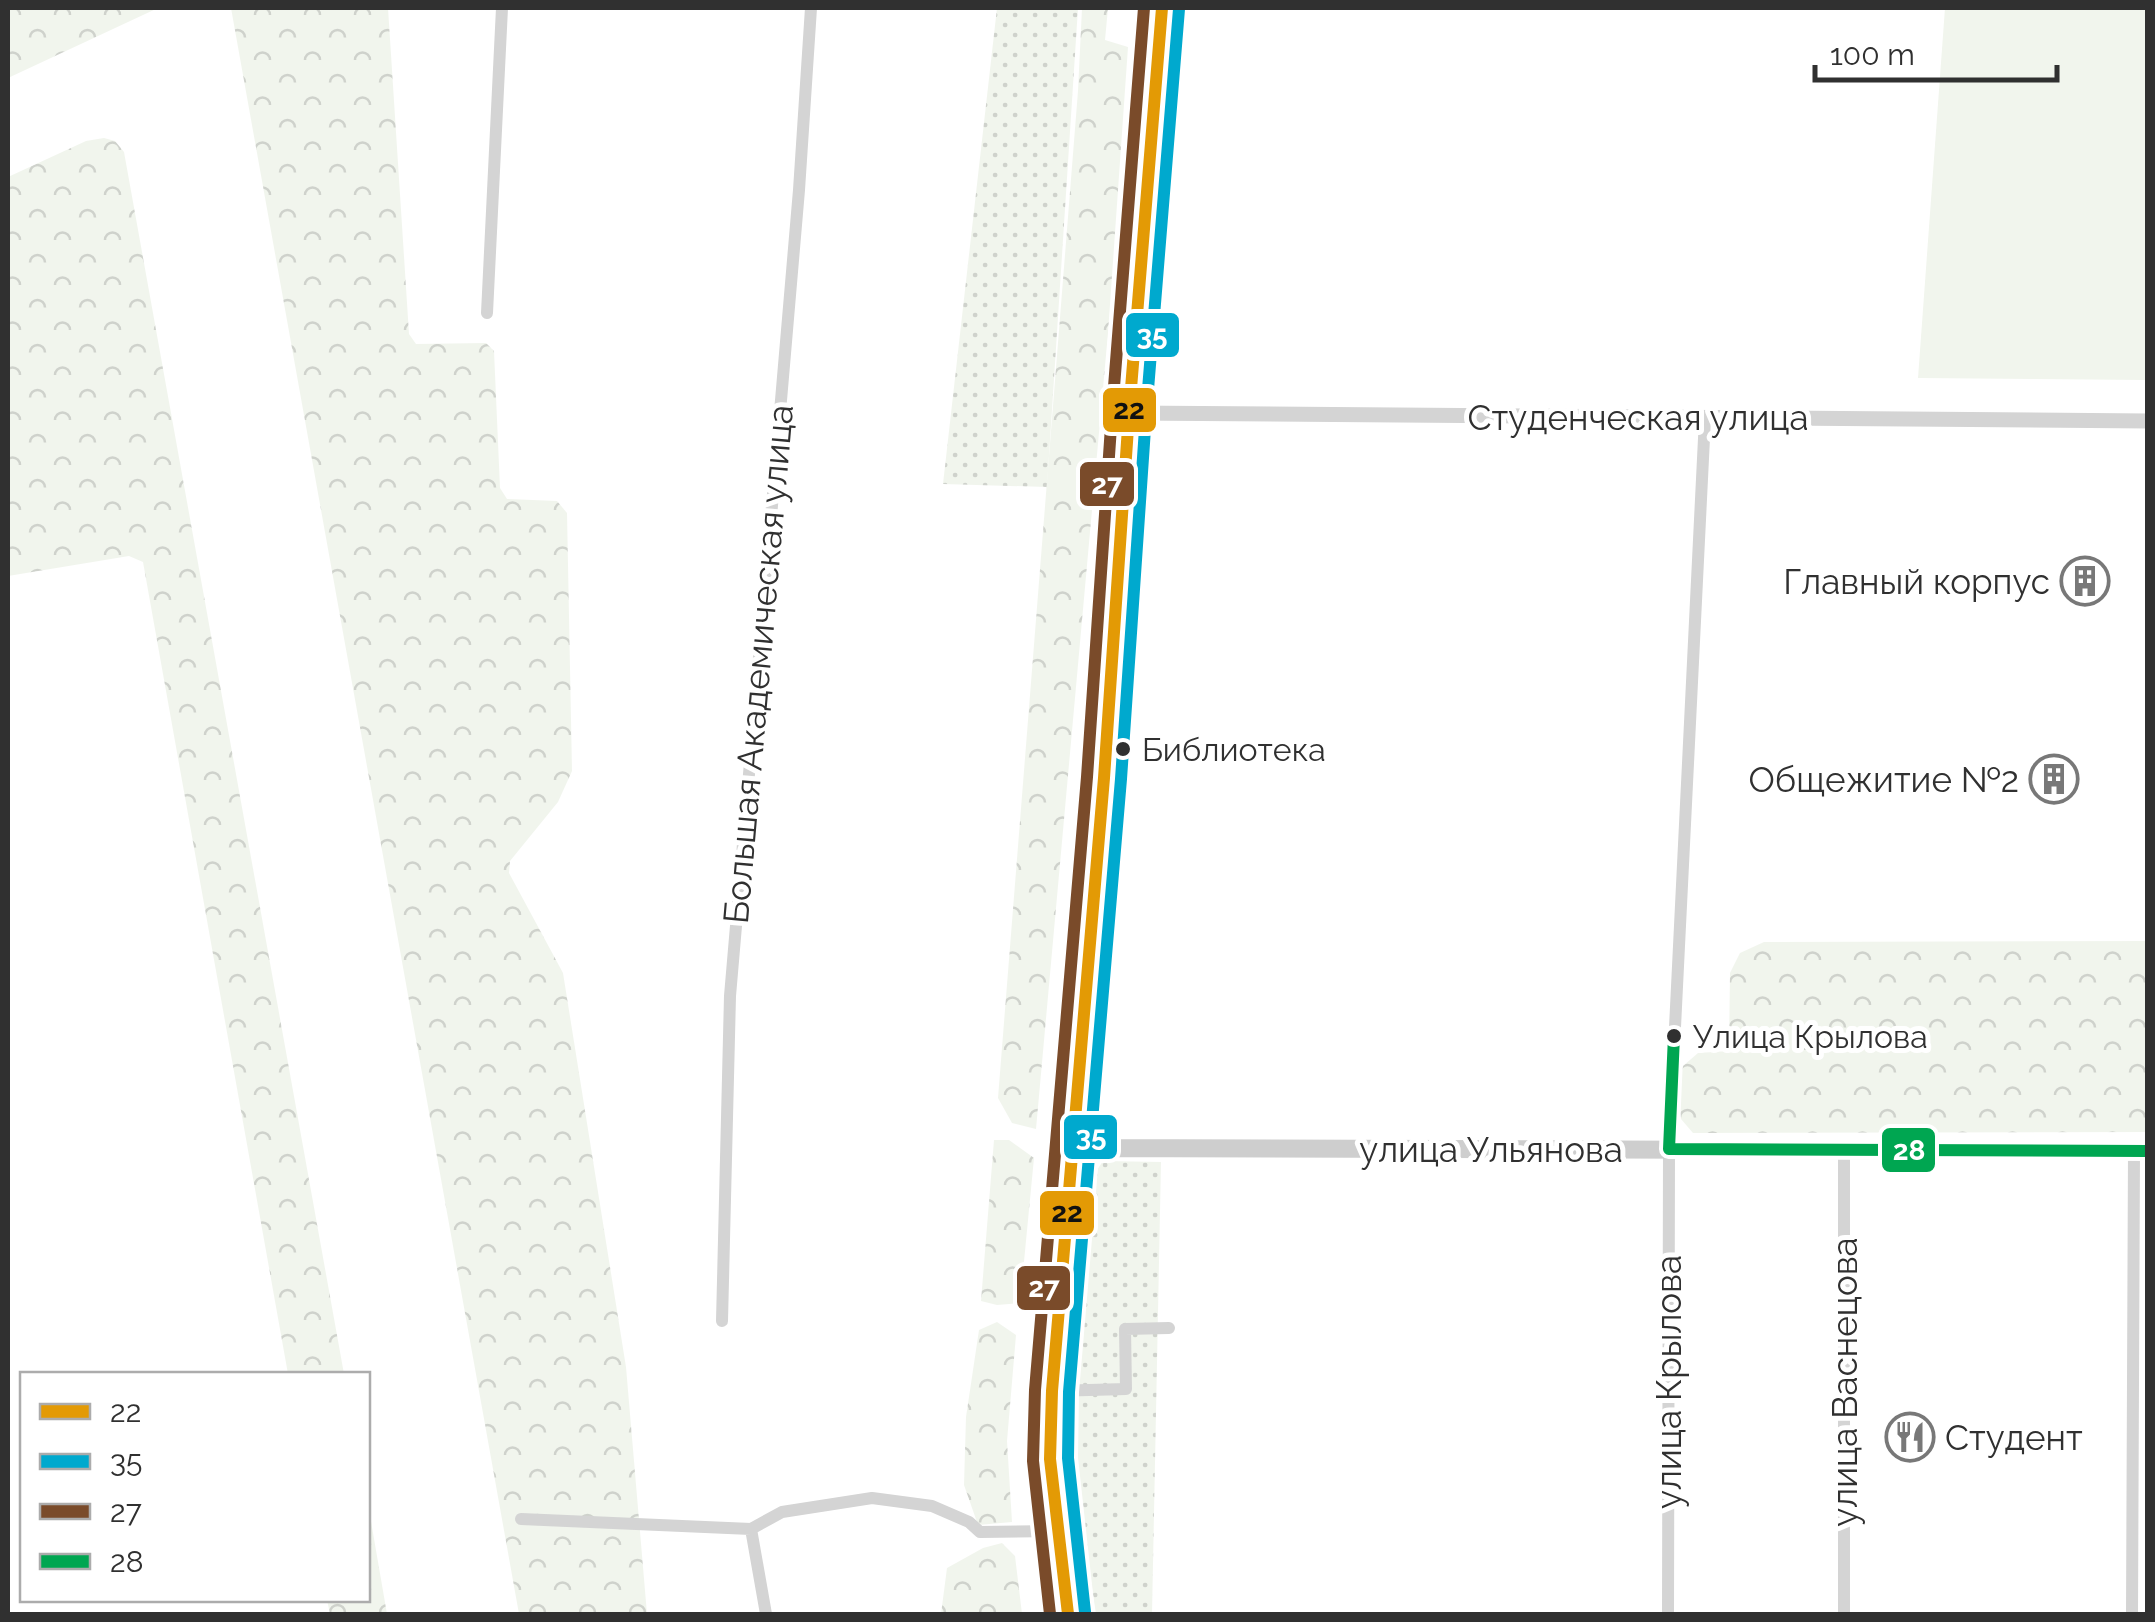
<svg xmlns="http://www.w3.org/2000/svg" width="2155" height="1622" font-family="Raleway,sans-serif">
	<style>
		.grass { fill: url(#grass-dots) }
		.forest { fill: url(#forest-crowns) }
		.garden { fill: #f1f5ed }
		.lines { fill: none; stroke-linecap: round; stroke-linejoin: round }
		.minor { stroke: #d4d4d4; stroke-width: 12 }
		.tertiary { stroke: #d4d4d4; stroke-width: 15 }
		.secondary { stroke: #cecece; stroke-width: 18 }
		.bus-1-casing { stroke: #fff; stroke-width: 20 }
		.bus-2-casing { stroke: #fff; stroke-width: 20 }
		.bus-3-casing { stroke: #fff; stroke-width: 20 }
		.bus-4-casing { stroke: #fff; stroke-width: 20 }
		.bus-1 { stroke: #e39a05; stroke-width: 12 }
		.bus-2 { stroke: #00a9ce; stroke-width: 12 }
		.bus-3 { stroke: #7a4b2a; stroke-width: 12 }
		.bus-4 { stroke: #00a651; stroke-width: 12 }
		.bus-dot { fill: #303030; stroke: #fff; stroke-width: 4 }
		.labels { text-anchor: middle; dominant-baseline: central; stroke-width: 10; stroke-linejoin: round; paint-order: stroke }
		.bus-label { font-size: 32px; fill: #303030; stroke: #fff; text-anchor: start }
		.street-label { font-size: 35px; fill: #303030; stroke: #fff }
		.poi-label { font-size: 35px; fill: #303030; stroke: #fff; text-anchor: end }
		.line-badge { stroke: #fff; stroke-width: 4 }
		.badge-label { font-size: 28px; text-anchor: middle; font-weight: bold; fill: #fff }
		.pale-badge-label { font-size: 28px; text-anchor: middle; font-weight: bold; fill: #111 }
	</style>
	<defs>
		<pattern id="grass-dots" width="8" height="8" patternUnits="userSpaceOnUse" patternTransform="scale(2.5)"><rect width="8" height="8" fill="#f1f5ed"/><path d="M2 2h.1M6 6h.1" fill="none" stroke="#cfd2cc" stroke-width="1.8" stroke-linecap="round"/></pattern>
		<pattern id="forest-crowns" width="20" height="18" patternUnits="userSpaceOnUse" patternTransform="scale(2.5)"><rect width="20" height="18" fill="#f1f5ed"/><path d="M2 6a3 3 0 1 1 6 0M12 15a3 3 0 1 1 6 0" fill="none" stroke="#cfd2cc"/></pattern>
	</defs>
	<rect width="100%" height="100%" fill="#fff"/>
	<path class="grass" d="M 997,8 L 1078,8 L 1047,487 L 943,484 Z
		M 1103,1161 L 1161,1162 L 1152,1614 L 1096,1614 L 1077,1490 L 1073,1449 L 1095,1173 Z"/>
	<path class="forest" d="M 8,8 L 158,8 L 8,78 Z
		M 231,8 L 388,8 L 409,334 L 416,344 L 486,343 L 494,351 L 500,488 L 507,499 L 557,501 L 567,513 L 572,771 L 558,802 L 510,861 L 509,873 L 563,973 L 626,1367 L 647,1614 L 519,1614 Z
		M 1082,8 L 1108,8 L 1105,40 L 1128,47 L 1108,333 L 1036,1129 L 1012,1123 L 998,1098 L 1078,91 Z
		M 104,138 L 115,141 L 124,152 L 344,1374 L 288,1374 L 143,562 L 129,556 L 8,576 L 8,177 L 86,141 Z
		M 2147,941 L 2147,1132 L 1693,1133 L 1681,1119 L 1677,1087 L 1683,1066 L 1698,1053 L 1729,1051 L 1730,973 L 1740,953 L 1764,942 Z
		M 994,1140 L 1009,1140 L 1034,1158 L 1020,1303 L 997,1305 L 981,1301 Z
		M 997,1322 L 1016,1335 L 1007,1441 L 1012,1522 L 978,1525 L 964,1485 L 966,1417 L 979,1330 Z
		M 368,1504 L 387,1614 L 330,1614 L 327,1600 L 368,1600 Z
		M 1002,1543 L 1015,1556 L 1022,1614 L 941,1614 L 947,1568 L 983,1548 Z"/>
	<path class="garden" d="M 1945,8 L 2147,8 L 2147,380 L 1918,378 Z"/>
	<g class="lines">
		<path class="minor" d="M 487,313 L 502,8
			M 1844,1150 L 1844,1614
			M 722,1321 L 730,996 L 799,190 L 811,8
			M 1052,1391 L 1126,1389 L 1125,1329 L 1169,1328
			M 521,1519 L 751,1529
			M 766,1614 L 751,1529 L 782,1512 L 872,1498 L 932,1506 L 969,1522 L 980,1532 L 1057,1531
			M 1668,1614 L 1669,1149 L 1705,418
			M 2132,1614 L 2134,1150"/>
		<path class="tertiary" d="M 1129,413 L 2148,421"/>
		<path class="secondary" d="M 1074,1148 L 2148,1151
			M 1068,1614 L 1050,1459 L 1052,1391 L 1104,778 L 1129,413 L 1162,8"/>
		<g class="bus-1-casing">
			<path id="bus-1" d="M 1068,1614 L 1050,1459 L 1052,1391 L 1104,778 L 1129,413 L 1162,8"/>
		</g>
		<g class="bus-2-casing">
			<path id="bus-2" d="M 1085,1612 L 1068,1458 L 1069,1392 L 1121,779 L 1146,414 L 1179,9"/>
		</g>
		<g class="bus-3-casing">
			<path id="bus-3" d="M 1050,1614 L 1033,1461 L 1035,1390 L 1087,777 L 1112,412 L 1144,8"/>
		</g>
		<g class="bus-4-casing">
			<path id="bus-4" d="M 1669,1149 L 2148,1151
				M 1669,1149 L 1674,1036"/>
		</g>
		<use href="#bus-1" class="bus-1"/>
		<use href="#bus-2" class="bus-2"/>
		<use href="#bus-3" class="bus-3"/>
		<use href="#bus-4" class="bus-4"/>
	</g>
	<defs>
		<g id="building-ring" transform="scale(2.5)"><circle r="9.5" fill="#fff" stroke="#787878" stroke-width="1.5"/><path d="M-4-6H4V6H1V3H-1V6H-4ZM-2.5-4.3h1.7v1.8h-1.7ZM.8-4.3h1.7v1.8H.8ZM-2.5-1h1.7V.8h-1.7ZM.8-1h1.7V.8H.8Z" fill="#787878"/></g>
		<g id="restaurant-ring" transform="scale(2.5)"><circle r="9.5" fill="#fff" stroke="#787878" stroke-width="1.5"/><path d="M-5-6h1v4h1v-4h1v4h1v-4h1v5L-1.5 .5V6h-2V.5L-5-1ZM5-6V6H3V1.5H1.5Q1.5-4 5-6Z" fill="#787878"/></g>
	</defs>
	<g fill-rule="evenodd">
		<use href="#building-ring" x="2085" y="581"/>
		<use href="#building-ring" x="2054" y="779"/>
		<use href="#restaurant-ring" x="1910" y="1437"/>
	</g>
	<g class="bus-dot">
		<circle cx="1123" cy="749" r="9"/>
		<circle cx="1674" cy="1036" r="9"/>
	</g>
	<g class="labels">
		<g class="bus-label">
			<text x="1142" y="749">Библиотека</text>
			<text x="1693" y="1036">Улица Крылова</text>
		</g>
		<g class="street-label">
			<text x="1638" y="417">Студенческая улица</text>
			<text transform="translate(758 664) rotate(-85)">Большая Академическая улица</text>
			<text x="1491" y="1149">улица Ульянова</text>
			<text transform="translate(1668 1382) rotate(-90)">улица Крылова</text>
			<text transform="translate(1844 1382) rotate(-90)">улица Васнецова</text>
		</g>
		<g class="poi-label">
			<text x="2050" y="581">Главный корпус</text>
			<text x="2019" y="779">Общежитие №2</text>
			<text x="1945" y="1437" text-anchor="start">Студент</text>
		</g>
	</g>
	<g class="line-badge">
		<rect x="1124" y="311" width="57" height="48" rx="10" fill="#00a9ce"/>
		<rect x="1101" y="386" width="57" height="48" rx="10" fill="#e39a05"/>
		<rect x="1078" y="460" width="58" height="48" rx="10" fill="#7a4b2a"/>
		<rect x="1062" y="1113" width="57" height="48" rx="10" fill="#00a9ce"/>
		<rect x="1880" y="1126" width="57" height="48" rx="10" fill="#00a651"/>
		<rect x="1038" y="1189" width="58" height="48" rx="10" fill="#e39a05"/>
		<rect x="1015" y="1264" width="57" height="48" rx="10" fill="#7a4b2a"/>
	</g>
	<g class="badge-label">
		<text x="1152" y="345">35</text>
		<text x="1107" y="494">27</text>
		<text x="1091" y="1146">35</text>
		<text x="1909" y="1160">28</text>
		<text x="1044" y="1297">27</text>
	</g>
	<g class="pale-badge-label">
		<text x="1129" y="419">22</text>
		<text x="1067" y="1222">22</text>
	</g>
	<rect width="2155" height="1622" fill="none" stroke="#303030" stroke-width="20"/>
	<rect x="20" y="1372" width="350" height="230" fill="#ffffff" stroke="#acacac" stroke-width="2.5"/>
	<rect x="40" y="1404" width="50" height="15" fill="#e39a05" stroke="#acacac" stroke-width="2.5"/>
	<text x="110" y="1422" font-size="30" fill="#303030">22</text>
	<rect x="40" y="1454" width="50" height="15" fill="#00a9ce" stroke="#acacac" stroke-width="2.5"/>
	<text x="110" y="1472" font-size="30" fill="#303030">35</text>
	<rect x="40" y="1504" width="50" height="15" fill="#7a4b2a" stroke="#acacac" stroke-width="2.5"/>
	<text x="110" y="1522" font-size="30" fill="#303030">27</text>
	<rect x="40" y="1554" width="50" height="15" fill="#00a651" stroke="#acacac" stroke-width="2.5"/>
	<text x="110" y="1572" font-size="30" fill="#303030">28</text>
	<path d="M1815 65v15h242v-15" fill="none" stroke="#303030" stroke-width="5"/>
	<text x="1830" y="65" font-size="30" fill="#303030" stroke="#ffffff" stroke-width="8" paint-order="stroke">100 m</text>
</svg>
